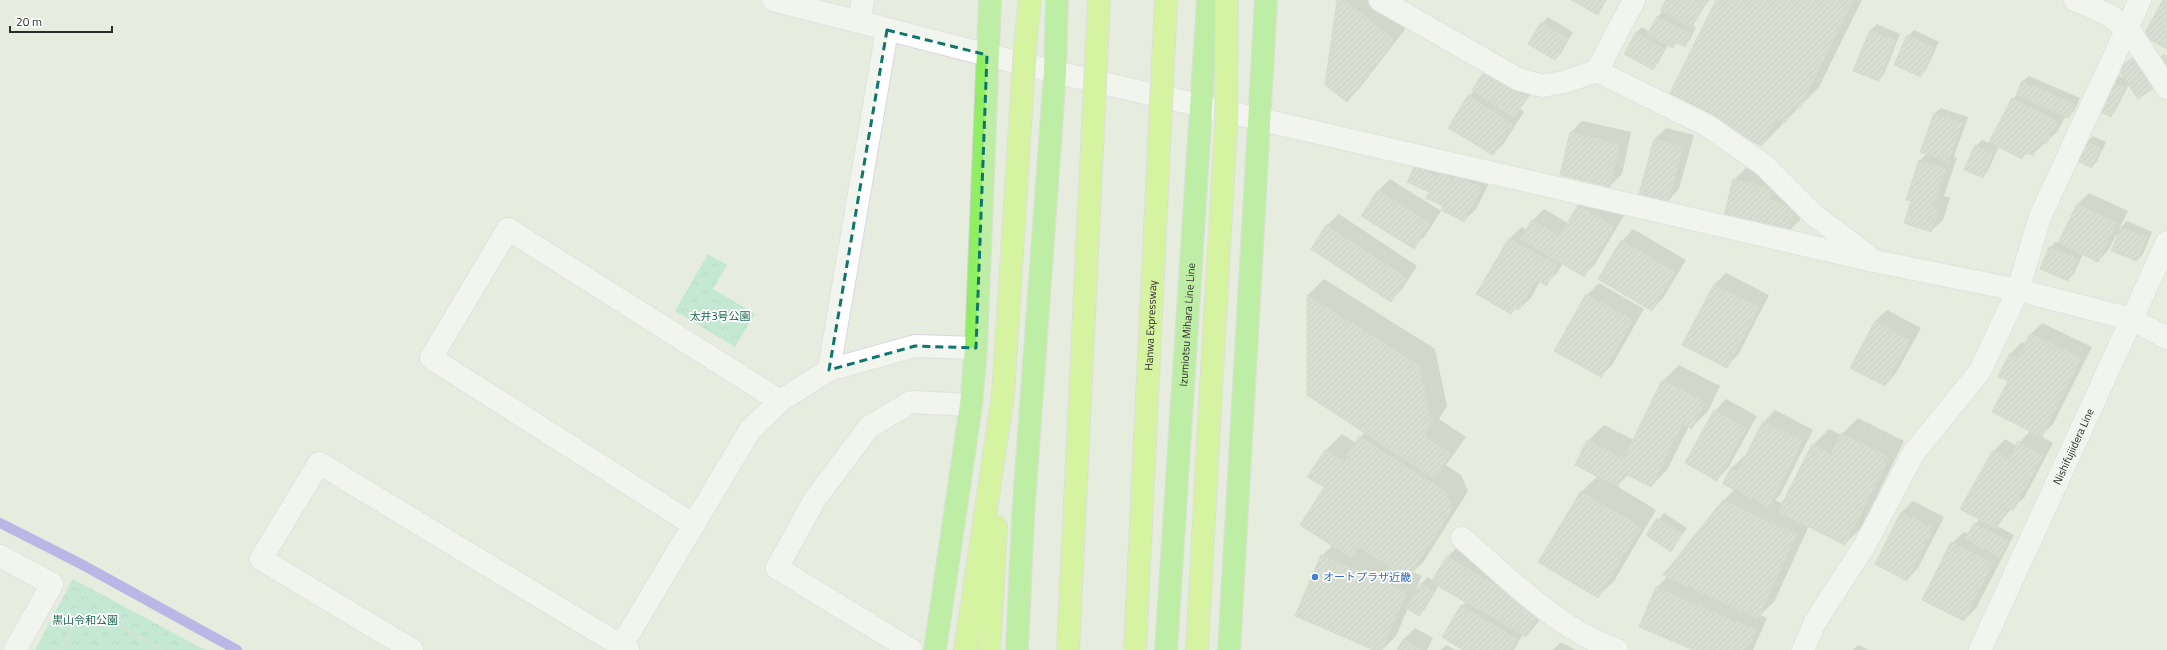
<svg xmlns="http://www.w3.org/2000/svg" width="2167" height="650" font-family="'Titillium Web','Noto Sans JP',sans-serif">
	<style>
		.park { fill: url(#park-crowns) }
		.shadow { fill: #0003 }
		.lines { fill: none; stroke-linecap: round; stroke-linejoin: round }
		.stream { stroke: #8873ed; stroke-width: 10 }
		.building { fill: url(#building-hatch); stroke: #bfc8b7 }
		.street-casing { stroke: #dfd3e4; stroke-width: 24 }
		.secondary-casing { stroke: #dfd3e4; stroke-width: 24 }
		.primary-casing { stroke: #d0d0d0; stroke-width: 24 }
		.highway-casing { stroke: #d0d0d0; stroke-width: 24 }
		.path { stroke: #d0d0d0; stroke-width: 2.5; stroke-dasharray: 3 2; stroke-linecap: butt }
		.street { stroke: #fff; stroke-width: 22 }
		.secondary { stroke: #fff; stroke-width: 22 }
		.primary { stroke: #8fee61; stroke-width: 22 }
		.highway { stroke: #c4fb5a; stroke-width: 22 }
		.highway-bridge-casing { stroke: #d0d0d0; stroke-width: 24; stroke-linecap: butt }
		.highway-bridge { stroke: #c4fb5a; stroke-width: 22 }
		.marked { fill: none; stroke: #0f766e; stroke-width: 3; stroke-dasharray: 8 5; stroke-linejoin: round }
		.shop-dot { fill: #3f7fe0; stroke: #fff; stroke-width: 1.5 }
		.labels { text-anchor: middle; dominant-baseline: central; stroke-width: 3.5; stroke-linejoin: round; paint-order: stroke }
		.park-label { font-size: 11px; fill: #1c6851; stroke: #fff }
		.street-label { font-size: 11px; fill: #2b2b2b; stroke: #fff }
		.shop-label { font-size: 11px; fill: #366cbe; stroke: #fff; text-anchor: start }
	</style>
	<defs>
		<pattern id="park-crowns" width="20" height="18" patternUnits="userSpaceOnUse"><rect width="20" height="18" fill="#9be2c4"/><path d="M2 6a3 3 0 1 1 6 0M12 15a3 3 0 1 1 6 0" fill="none" stroke="#86c2a9"/></pattern>
		<pattern id="building-hatch" width="6" height="6" patternUnits="userSpaceOnUse"><rect width="6" height="6" fill="#c8cfc3"/><path d="M-1 1l2-2M0 6l6-6M5 7l2-2" fill="none" stroke="#acb2a8"/></pattern>
	</defs>
	<rect width="100%" height="100%" fill="#e6edde"/>
	<path class="park" d="M 708,254 L 727,265 L 713,289 L 755,314 L 735,347 L 675,311 Z
		M 73,579 L 205,650 L 35,650 Z"/>
	<path class="shadow" d="M 1338,0 L 1371,0 L 1406,28 L 1359,89 L 1347,100 Z
		M 1573,0 L 1607,0 L 1597,13 Z
		M 1667,0 L 1709,0 L 1692,25 L 1696,27 L 1690,40 L 1685,45 L 1678,42 L 1672,47 L 1668,45 L 1658,63 L 1653,69 L 1636,33 L 1642,27 L 1650,32 L 1658,16 L 1663,11 Z
		M 1717,0 L 1862,0 L 1819,87 L 1762,145 Z
		M 1548,17 L 1573,32 L 1561,53 L 1555,59 L 1542,23 Z
		M 1877,24 L 1900,34 L 1884,74 L 1878,80 L 1855,70 L 1871,30 Z
		M 1914,30 L 1939,42 L 1926,70 L 1920,76 L 1908,36 Z
		M 2141,52 L 2129,84 L 2116,110 L 2110,116 L 2112,81 L 2118,75 L 2125,79 L 2119,68 Z
		M 1486,70 L 1533,91 L 1520,109 L 1524,112 L 1504,143 L 1493,154 L 1469,96 L 1474,91 Z
		M 2029,76 L 2080,98 L 2074,111 L 2068,117 L 2066,116 L 2057,132 L 2032,155 L 2027,153 L 2022,158 L 1999,146 L 1988,171 L 1983,177 L 1966,169 L 1976,146 L 1982,140 L 1990,143 L 2013,99 L 2017,94 L 2023,81 Z
		M 1941,108 L 1968,117 L 1954,156 L 1957,158 L 1944,196 L 1950,198 L 1943,220 L 1931,231 L 1912,201 L 1920,160 L 1927,154 L 1935,113 Z
		M 1582,121 L 1631,132 L 1622,174 L 1610,186 L 1570,133 Z
		M 1666,128 L 1694,135 L 1679,189 L 1668,201 L 1655,139 Z
		M 2093,136 L 2106,142 L 2097,161 L 2092,167 L 2087,142 Z
		M 1416,167 L 1493,175 L 1476,209 L 1464,221 L 1430,192 Z
		M 1746,168 L 1783,177 L 1806,195 L 1800,220 L 1788,232 L 1734,180 Z
		M 1390,179 L 1441,211 L 1425,236 L 1413,248 L 1379,190 Z
		M 2089,193 L 2128,211 L 2119,229 L 2127,221 L 2152,232 L 2143,254 L 2137,260 L 2116,235 L 2109,249 L 2098,261 L 2083,254 L 2074,274 L 2068,279 L 2050,248 L 2055,242 L 2059,243 L 2078,204 Z
		M 1590,194 L 1625,214 L 1595,264 L 1584,275 L 1563,263 L 1557,273 L 1545,284 L 1540,281 L 1531,298 L 1519,309 L 1516,307 L 1510,313 L 1477,294 L 1510,238 L 1522,227 L 1527,230 L 1533,220 L 1544,209 L 1568,223 L 1579,205 Z
		M 1339,214 L 1417,266 L 1402,289 L 1391,300 L 1312,248 L 1327,225 Z
		M 1633,229 L 1686,260 L 1663,298 L 1652,310 L 1622,241 Z
		M 1726,273 L 1769,295 L 1738,355 L 1726,367 L 1684,344 L 1715,284 Z
		M 1324,279 L 1435,349 L 1447,406 L 1439,419 L 1466,437 L 1446,465 L 1461,475 L 1468,491 L 1424,561 L 1413,572 L 1422,576 L 1416,589 L 1428,577 L 1433,581 L 1448,557 L 1459,545 L 1551,599 L 1537,624 L 1526,636 L 1523,634 L 1514,650 L 1465,650 L 1462,606 L 1467,601 L 1439,585 L 1425,609 L 1419,615 L 1408,608 L 1396,636 L 1382,650 L 1376,650 L 1322,556 L 1333,545 L 1325,487 L 1309,476 L 1326,450 L 1342,434 L 1356,443 L 1365,432 L 1308,395 L 1308,295 Z
		M 1599,283 L 1644,309 L 1612,365 L 1601,376 L 1587,295 Z
		M 1887,310 L 1921,328 L 1896,373 L 1885,385 L 1875,321 Z
		M 2042,323 L 2092,347 L 2053,424 L 2041,436 L 2053,443 L 2024,498 L 2011,509 L 1997,526 L 2014,535 L 1976,608 L 1964,620 L 1952,543 L 1964,532 L 1969,534 L 1979,519 L 1994,451 L 2005,439 L 2017,446 L 2031,430 L 2009,381 L 2010,354 L 2022,342 L 2026,344 L 2031,334 Z
		M 1679,365 L 1720,386 L 1708,411 L 1692,427 L 1689,426 L 1667,470 L 1651,486 L 1629,474 L 1617,486 L 1656,510 L 1614,581 L 1597,597 L 1540,562 L 1582,491 L 1598,476 L 1588,441 L 1604,425 L 1634,440 L 1663,381 Z
		M 1726,399 L 1757,416 L 1728,468 L 1717,479 L 1715,411 Z
		M 1775,410 L 1813,430 L 1780,495 L 1775,500 L 1783,504 L 1813,445 L 1829,429 L 1841,435 L 1858,418 L 1904,441 L 1861,528 L 1845,544 L 1809,526 L 1774,602 L 1760,615 L 1767,618 L 1753,650 L 1696,650 L 1641,626 L 1657,587 L 1668,576 L 1724,500 L 1735,489 L 1732,468 L 1744,456 L 1746,457 L 1764,422 Z
		M 1913,501 L 1944,517 L 1918,568 L 1907,579 L 1902,512 Z
		M 1664,513 L 1687,528 L 1671,550 L 1647,535 Z
		M 1415,628 L 1433,638 L 1427,650 L 1398,650 L 1403,640 Z
		M 1561,642 L 1576,650 L 1553,650 Z
		M 1446,645 L 1455,650 L 1441,650 Z
		M 1858,645 L 1869,650 L 1853,650 Z"/>
	<g class="lines">
		<path class="stream" d="M 0,523 L 81,564 L 237,650"/>
	</g>
	<path class="building" d="M 1337,0 L 1344,0 L 1395,40 L 1347,102 L 1325,85 Z
		M 1571,0 L 1606,0 L 1598,15 Z
		M 1666,0 L 1704,0 L 1707,2 L 1691,28 L 1660,10 Z
		M 1716,0 L 1853,0 L 1800,108 L 1794,105 L 1785,123 L 1776,119 L 1762,146 L 1667,99 Z
		M 2163,0 L 2167,0 L 2167,49 L 2143,36 Z
		M 1657,16 L 1691,33 L 1685,47 L 1676,42 L 1673,48 L 1647,35 Z
		M 1541,22 L 1568,38 L 1555,60 L 1528,44 Z
		M 1870,30 L 1895,40 L 1879,81 L 1853,71 Z
		M 1636,32 L 1665,49 L 1653,70 L 1624,54 Z
		M 1907,35 L 1934,48 L 1921,77 L 1894,65 Z
		M 2163,54 L 2167,56 L 2167,76 L 2160,62 Z
		M 2135,57 L 2154,88 L 2138,99 L 2117,68 Z
		M 1485,70 L 1527,97 L 1514,118 L 1472,90 Z
		M 2022,81 L 2075,104 L 2069,118 L 2016,95 Z
		M 2112,81 L 2125,87 L 2111,117 L 2097,110 Z
		M 1468,95 L 1513,124 L 1493,155 L 1448,128 Z
		M 2012,98 L 2058,122 L 2046,144 L 2041,141 L 2033,156 L 2025,153 L 2022,159 L 1989,142 Z
		M 1934,113 L 1963,123 L 1948,162 L 1920,152 Z
		M 1570,132 L 1620,144 L 1610,187 L 1560,175 Z
		M 1654,139 L 1683,147 L 1668,202 L 1639,194 Z
		M 2086,141 L 2101,148 L 2092,168 L 2077,161 Z
		M 1975,145 L 1993,153 L 1983,178 L 1964,170 Z
		M 1919,160 L 1946,169 L 1933,208 L 1939,210 L 1931,232 L 1904,223 L 1911,201 L 1906,200 Z
		M 1415,166 L 1437,176 L 1439,172 L 1453,179 L 1456,174 L 1482,187 L 1464,222 L 1441,210 L 1443,206 L 1426,198 L 1429,192 L 1407,182 Z
		M 1733,179 L 1772,189 L 1769,200 L 1795,206 L 1788,233 L 1724,216 Z
		M 1378,190 L 1430,223 L 1414,249 L 1361,216 Z
		M 2077,204 L 2117,223 L 2098,262 L 2058,243 Z
		M 1578,205 L 1614,226 L 1584,277 L 1520,239 L 1532,220 L 1559,236 Z
		M 1326,225 L 1407,278 L 1391,302 L 1311,249 Z
		M 2121,227 L 2147,237 L 2137,261 L 2111,251 Z
		M 1509,238 L 1558,266 L 1546,286 L 1537,280 L 1519,310 L 1515,308 L 1511,314 L 1476,294 Z
		M 1621,240 L 1675,272 L 1652,311 L 1598,279 Z
		M 2049,247 L 2078,259 L 2068,281 L 2040,269 Z
		M 1714,284 L 1759,307 L 1727,368 L 1682,345 Z
		M 1586,294 L 1633,320 L 1601,377 L 1554,351 Z
		M 1307,295 L 1419,365 L 1432,423 L 1424,436 L 1451,453 L 1434,479 L 1307,395 Z
		M 1875,321 L 1910,340 L 1885,386 L 1850,368 Z
		M 2030,333 L 2081,358 L 2042,437 L 1992,412 L 2008,381 L 1998,376 L 2010,353 L 2018,358 Z
		M 1662,380 L 1705,402 L 1692,429 L 1683,424 L 1651,487 L 1624,473 L 1618,487 L 1575,465 L 1587,440 L 1624,458 Z
		M 1714,410 L 1746,428 L 1717,481 L 1685,463 Z
		M 1763,421 L 1802,441 L 1769,507 L 1723,484 L 1731,467 L 1738,471 Z
		M 1841,433 L 1889,457 L 1845,545 L 1778,512 L 1812,444 L 1831,454 Z
		M 1359,436 L 1445,491 L 1453,508 L 1408,578 L 1358,547 L 1351,558 L 1300,525 L 1324,487 L 1307,477 L 1325,450 L 1344,461 Z
		M 2018,441 L 2043,455 L 2013,511 L 2008,508 L 1996,529 L 1960,509 L 1993,450 L 2009,459 Z
		M 1581,491 L 1641,527 L 1598,598 L 1538,562 Z
		M 1723,500 L 1797,534 L 1758,619 L 1663,575 Z
		M 1901,512 L 1933,528 L 1907,581 L 1875,564 Z
		M 1657,518 L 1682,534 L 1671,552 L 1646,535 Z
		M 1974,523 L 2009,541 L 2000,557 L 1965,539 Z
		M 1951,542 L 1993,563 L 1964,621 L 1922,600 Z
		M 1321,555 L 1407,592 L 1382,650 L 1374,650 L 1295,616 Z
		M 1447,556 L 1541,611 L 1526,637 L 1431,582 Z
		M 1421,583 L 1434,591 L 1419,616 L 1406,608 Z
		M 1656,587 L 1756,630 L 1747,650 L 1694,650 L 1639,627 Z
		M 1461,605 L 1517,639 L 1510,650 L 1463,650 L 1442,637 Z
		M 1403,639 L 1423,650 L 1397,650 Z"/>
	<g class="lines">
		<g class="street-casing">
			<path id="street" d="M 773,0 L 1055,72 L 1874,261 L 2018,290 L 2131,319 L 2167,338
				M 1380,0 L 1518,79 L 1542,86 L 1564,82 L 1597,71
				M 1634,0 L 1597,71 L 1708,126 L 1764,165 L 1814,215 L 1868,256
				M 2075,0 L 2111,16 L 2133,36 L 2167,88
				M 859,21 L 863,0
				M 829,370 L 887,30
				M 694,525 L 431,358 L 508,229 L 780,401
				M 1462,538 C 1510,579 1557,629 1617,650
				M 0,556 L 52,584 L 15,650
				M 412,650 L 261,559 L 319,463 L 628,650
				M 619,650 L 750,430 L 780,401 L 829,370 L 915,346 L 976,348
				M 911,650 L 777,568 L 815,499 L 869,427 L 911,402 L 971,405
				M 1803,650 L 1815,622 L 1865,545 L 1913,454 L 1980,371 L 2018,290 L 2040,217 L 2140,0"/>
		</g>
		<g class="secondary-casing">
			<g id="secondary">
				<path id="s1" d="M 1980,650 L 2167,242"/>
			</g>
		</g>
		<g class="primary-casing">
			<g id="primary">
				<path d="M 935,650 L 971,405 L 976,348 L 990,0"/>
				<path d="M 1017,650 L 1023,517 L 1055,72 L 1057,0"/>
				<path id="s2" d="M 1166,650 L 1208,0"/>
				<path d="M 1229,650 L 1266,0"/>
			</g>
		</g>
		<g class="highway-casing">
			<path id="highway" d="M 965,650 L 1003,395
				M 989,650 L 996,527
				M 1197,650 L 1210,406"/>
		</g>
		<path class="path" d="M 60,650 L 73,626 L 86,617 L 101,616 L 165,650"/>
		<use href="#street" class="street"/>
		<use href="#secondary" class="secondary"/>
		<use href="#primary" class="primary"/>
		<use href="#highway" class="highway"/>
		<g class="highway-bridge-casing">
			<g id="highway-bridge">
				<path d="M 1003,395 L 1025,47 L 1030,0"/>
				<path d="M 1210,406 L 1226,126 L 1227,0"/>
				<path d="M 1068,650 L 1099,0"/>
				<path id="s3" d="M 1135,650 L 1166,0"/>
			</g>
		</g>
		<use href="#highway-bridge" class="highway-bridge"/>
	</g>
	<path d="M0 0H2167V650H0ZM 887,30 L 987,55 L 976,348 L 915,346 L 829,370 Z" fill="#e6edde" fill-opacity=".55" fill-rule="evenodd"/>
	<path class="marked" d="M 887,30 L 987,55 L 976,348 L 915,346 L 829,370 Z"/>
	<circle class="shop-dot" cx="1315" cy="577" r="4"/>
	<g class="labels">
		<g class="park-label">
			<text x="720" y="316">太井3号公園</text>
			<text x="85" y="620">黒山令和公園</text>
		</g>
		<g class="street-label">
			<text stroke="none"><textPath href="#s3" startOffset="325">Hanwa Expressway</textPath></text>
			<text stroke="none"><textPath href="#s2" startOffset="326">Izumiotsu Mihara Line Line</textPath></text>
			<text stroke="none"><textPath href="#s1" startOffset="224">Nishifujiidera Line</textPath></text>
		</g>
		<g class="shop-label">
			<text x="1323" y="577">オートプラザ近畿</text>
		</g>
	</g>
	<path d="M10 26v6h102v-6" fill="none" stroke="#2b2b2b" stroke-width="2"/>
	<text x="16" y="26" font-size="12" fill="#2b2b2b" stroke="#ffffff" stroke-width="3" paint-order="stroke">20 m</text>
</svg>
